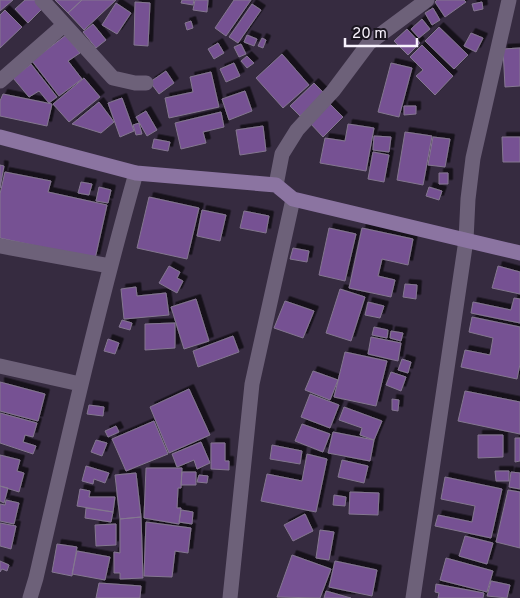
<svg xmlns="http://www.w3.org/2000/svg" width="520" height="598" font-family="Overpass,sans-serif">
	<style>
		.building { fill: #765193; stroke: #847790; filter: url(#shadow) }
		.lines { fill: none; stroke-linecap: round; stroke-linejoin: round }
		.street { stroke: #6d6179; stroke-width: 15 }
		.secondary { stroke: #8b74a1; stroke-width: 15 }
	</style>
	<defs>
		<filter id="shadow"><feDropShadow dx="4.5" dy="-4.5" stdDeviation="0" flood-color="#0009"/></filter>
	</defs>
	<rect width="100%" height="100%" fill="#362b40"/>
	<path class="building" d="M 0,0 L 13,0 L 0,11 Z
		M 25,0 L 37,0 L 44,7 L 28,23 L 15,9 Z
		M 55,0 L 82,0 L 68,13 Z
		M 82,0 L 116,0 L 84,30 L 68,13 Z
		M 182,0 L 194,0 L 193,5 L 181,3 Z
		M 195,0 L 208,0 L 207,12 L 193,10 Z
		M 234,0 L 251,0 L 226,36 L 215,28 Z
		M 437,0 L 464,0 L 466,2 L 445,17 L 435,2 Z
		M 135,2 L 150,3 L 148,46 L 134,45 Z
		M 482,2 L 483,9 L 474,11 L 472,4 Z
		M 116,3 L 131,13 L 117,34 L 102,25 Z
		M 252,4 L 261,10 L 238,43 L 229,37 Z
		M 433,8 L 440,20 L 432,25 L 425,13 Z
		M 5,10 L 22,27 L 0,48 L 0,15 Z
		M 422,19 L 430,29 L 419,38 L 411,29 Z
		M 191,21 L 193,28 L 187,30 L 185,23 Z
		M 93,24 L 106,40 L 96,48 L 83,32 Z
		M 439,27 L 468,55 L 454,69 L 425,41 Z
		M 407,29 L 420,43 L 408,55 L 394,41 Z
		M 471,33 L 483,38 L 476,52 L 464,46 Z
		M 66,35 L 80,53 L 68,61 L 82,79 L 59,96 L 32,61 Z
		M 247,35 L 257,39 L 254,46 L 244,42 Z
		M 262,38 L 266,40 L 263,48 L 258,46 Z
		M 218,43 L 224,53 L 214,59 L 208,49 Z
		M 241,44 L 246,54 L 239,57 L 234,47 Z
		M 422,45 L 453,76 L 435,95 L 416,76 L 423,70 L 410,57 Z
		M 520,48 L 520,86 L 505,87 L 503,49 Z
		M 282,54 L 309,85 L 283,108 L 256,78 Z
		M 247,56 L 254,63 L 247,68 L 241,61 Z
		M 234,63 L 240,76 L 226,82 L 220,69 Z
		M 391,63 L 412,68 L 399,117 L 378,112 Z
		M 31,64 L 57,97 L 49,103 L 39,91 L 29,97 L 13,78 Z
		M 166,71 L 174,83 L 159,94 L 150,82 Z
		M 211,72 L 219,107 L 169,118 L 165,98 L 193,92 L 190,77 Z
		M 84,78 L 100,97 L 69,122 L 53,104 Z
		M 314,83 L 324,93 L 300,116 L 290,106 Z
		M 245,91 L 252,111 L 229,120 L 222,99 Z
		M 3,94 L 52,104 L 47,126 L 0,116 L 0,101 Z
		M 122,98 L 134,131 L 120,137 L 108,103 Z
		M 99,102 L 114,122 L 101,133 L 72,124 Z
		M 329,103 L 343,117 L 323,137 L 310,123 Z
		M 404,106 L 416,106 L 416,114 L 404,115 Z
		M 146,111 L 157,130 L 147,136 L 136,117 Z
		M 221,112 L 224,127 L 203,132 L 206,143 L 181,149 L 175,123 Z
		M 139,123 L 142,134 L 136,135 L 133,125 Z
		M 348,124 L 374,128 L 366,171 L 320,163 L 325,138 L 345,141 Z
		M 263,126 L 266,151 L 240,155 L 236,130 Z
		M 405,132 L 432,136 L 423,185 L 397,180 Z
		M 374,136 L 391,137 L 389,152 L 373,150 Z
		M 433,137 L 450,139 L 445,167 L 428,165 Z
		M 502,137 L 520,137 L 520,162 L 503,162 Z
		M 154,139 L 170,142 L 168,151 L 152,148 Z
		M 373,152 L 389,155 L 384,182 L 368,179 Z
		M 0,165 L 4,166 L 0,188 Z
		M 5,172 L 51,181 L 48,192 L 107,205 L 95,259 L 0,238 L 0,194 Z
		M 439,173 L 448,173 L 448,184 L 439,184 Z
		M 81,182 L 92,184 L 89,195 L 78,193 Z
		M 99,187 L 111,190 L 108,203 L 96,201 Z
		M 429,187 L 442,191 L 439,200 L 426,196 Z
		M 149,197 L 199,208 L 187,259 L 137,248 Z
		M 202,210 L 226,215 L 220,241 L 197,236 Z
		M 244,211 L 269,216 L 266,233 L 240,228 Z
		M 329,228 L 356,234 L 345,281 L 319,275 Z
		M 362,228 L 413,239 L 408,265 L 382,259 L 378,276 L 395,280 L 391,297 L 349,288 Z
		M 293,248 L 309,251 L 307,262 L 290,259 Z
		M 169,266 L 180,272 L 177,278 L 183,281 L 177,293 L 159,283 Z
		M 498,266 L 520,272 L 520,294 L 492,288 Z
		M 405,284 L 417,285 L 416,299 L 403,297 Z
		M 136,287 L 137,296 L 166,293 L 169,315 L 124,319 L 121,289 Z
		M 340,289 L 365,297 L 351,341 L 326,333 Z
		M 514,298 L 520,299 L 520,323 L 471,313 L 473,302 L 511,310 Z
		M 196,299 L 209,341 L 184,349 L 171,307 Z
		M 285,301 L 314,311 L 303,338 L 274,328 Z
		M 368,302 L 384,306 L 380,318 L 365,315 Z
		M 472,317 L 520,327 L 520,364 L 517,379 L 461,367 L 465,350 L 490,355 L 493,338 L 469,332 Z
		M 122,320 L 132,323 L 130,330 L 119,327 Z
		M 175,323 L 175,348 L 145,350 L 145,324 Z
		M 374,327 L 388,330 L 387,338 L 372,335 Z
		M 391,331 L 403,333 L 401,341 L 390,338 Z
		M 233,336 L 239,352 L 198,367 L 193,351 Z
		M 371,337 L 401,343 L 398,361 L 368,354 Z
		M 108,339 L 119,343 L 115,354 L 104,351 Z
		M 345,352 L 387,361 L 376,406 L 334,397 Z
		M 402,359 L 411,362 L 408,373 L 398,370 Z
		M 313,371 L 338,380 L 330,400 L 305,390 Z
		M 391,372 L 406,377 L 401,391 L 386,385 Z
		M 0,382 L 45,394 L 38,421 L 0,411 Z
		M 189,389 L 210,435 L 169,453 L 150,407 Z
		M 465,391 L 520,402 L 520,434 L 458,421 Z
		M 310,394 L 339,405 L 330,428 L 301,417 Z
		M 392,399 L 399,400 L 398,411 L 392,410 Z
		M 89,405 L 104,407 L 103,416 L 87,414 Z
		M 344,407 L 382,421 L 374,440 L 360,435 L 362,428 L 339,420 Z
		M 0,413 L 37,423 L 33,437 L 25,435 L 23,442 L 36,446 L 33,454 L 0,443 Z
		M 154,421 L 168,454 L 126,471 L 112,439 Z
		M 302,424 L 330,434 L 323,452 L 295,441 Z
		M 116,426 L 119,432 L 108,437 L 105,431 Z
		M 333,432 L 374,440 L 370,461 L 328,453 Z
		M 478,435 L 503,435 L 503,457 L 478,458 Z
		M 515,438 L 520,438 L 520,461 L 515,462 Z
		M 96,440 L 107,443 L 102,456 L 91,452 Z
		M 201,442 L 210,463 L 197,469 L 194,460 L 177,467 L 172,454 Z
		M 211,443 L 225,443 L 225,461 L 229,461 L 229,470 L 211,469 Z
		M 272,445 L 302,451 L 300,464 L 270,459 Z
		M 307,454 L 327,459 L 316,512 L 261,501 L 267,474 L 302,481 Z
		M 0,455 L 20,460 L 17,471 L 24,473 L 19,492 L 0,486 Z
		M 342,460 L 368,466 L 364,483 L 338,477 Z
		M 86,466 L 109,473 L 105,483 L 94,479 L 93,484 L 82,481 Z
		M 146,468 L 182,468 L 181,488 L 178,488 L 177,508 L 181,508 L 179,524 L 144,518 Z
		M 495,471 L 509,471 L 509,481 L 496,481 Z
		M 182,472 L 196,472 L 196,485 L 181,485 Z
		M 511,472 L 520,473 L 520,489 L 509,487 Z
		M 136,473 L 141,517 L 120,519 L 115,475 Z
		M 199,475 L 208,476 L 207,483 L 197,482 Z
		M 445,477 L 502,489 L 491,538 L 435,526 L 438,515 L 472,522 L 475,506 L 441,499 Z
		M 0,486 L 8,488 L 4,503 L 0,501 Z
		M 80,489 L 90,491 L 89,497 L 115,497 L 113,512 L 77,506 Z
		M 508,490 L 520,492 L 520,548 L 496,542 Z
		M 350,492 L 379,493 L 378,515 L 349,514 Z
		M 334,495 L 346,497 L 345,506 L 333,505 Z
		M 6,500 L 19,503 L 14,524 L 0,521 L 0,504 L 5,505 Z
		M 86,508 L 113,512 L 111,522 L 85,518 Z
		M 181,510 L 193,512 L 192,524 L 179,522 Z
		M 305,514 L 313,531 L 293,541 L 284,525 Z
		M 141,517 L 143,578 L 120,579 L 120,573 L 114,573 L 114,552 L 120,553 L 120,519 Z
		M 146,522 L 191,528 L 188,553 L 175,551 L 172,577 L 144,576 Z
		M 0,523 L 16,526 L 11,549 L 0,546 Z
		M 116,524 L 116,545 L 96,546 L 95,525 Z
		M 320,530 L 334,532 L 329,560 L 316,558 Z
		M 465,536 L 493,543 L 487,564 L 459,556 Z
		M 57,544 L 77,547 L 72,576 L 52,572 Z
		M 77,551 L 110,557 L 105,580 L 72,574 Z
		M 292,555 L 331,569 L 320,598 L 277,597 Z
		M 446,558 L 493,571 L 487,592 L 440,580 Z
		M 0,561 L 9,565 L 7,571 L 2,569 L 0,572 Z
		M 335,561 L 377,570 L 372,596 L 329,587 Z
		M 491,581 L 510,585 L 507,598 L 487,596 Z
		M 99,583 L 141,586 L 140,598 L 96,598 Z
		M 436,584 L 484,593 L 483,598 L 438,598 L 439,593 L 435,592 Z
		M 326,591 L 351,598 L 324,598 Z"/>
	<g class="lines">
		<path class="street" d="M 42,0 L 113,78 L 135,83 L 146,83
			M 0,81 L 64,25
			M 276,185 L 282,154 L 297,130 L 333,91 L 369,43 L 427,0
			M 0,246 L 110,266
			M 0,366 L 80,384
			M 30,598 L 36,578 C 67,443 98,307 136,173
			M 230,598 L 252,384 L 293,199
			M 413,598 L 466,240 L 468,199 L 473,158 L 509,0"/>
		<path class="secondary" d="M 0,137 L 136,173 L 276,185 L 293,199 L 520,253"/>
	</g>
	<path d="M345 38v8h72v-8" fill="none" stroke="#f8f2fd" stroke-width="2.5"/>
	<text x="352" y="38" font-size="15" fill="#f8f2fd" stroke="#1b1620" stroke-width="4" paint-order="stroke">20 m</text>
</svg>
